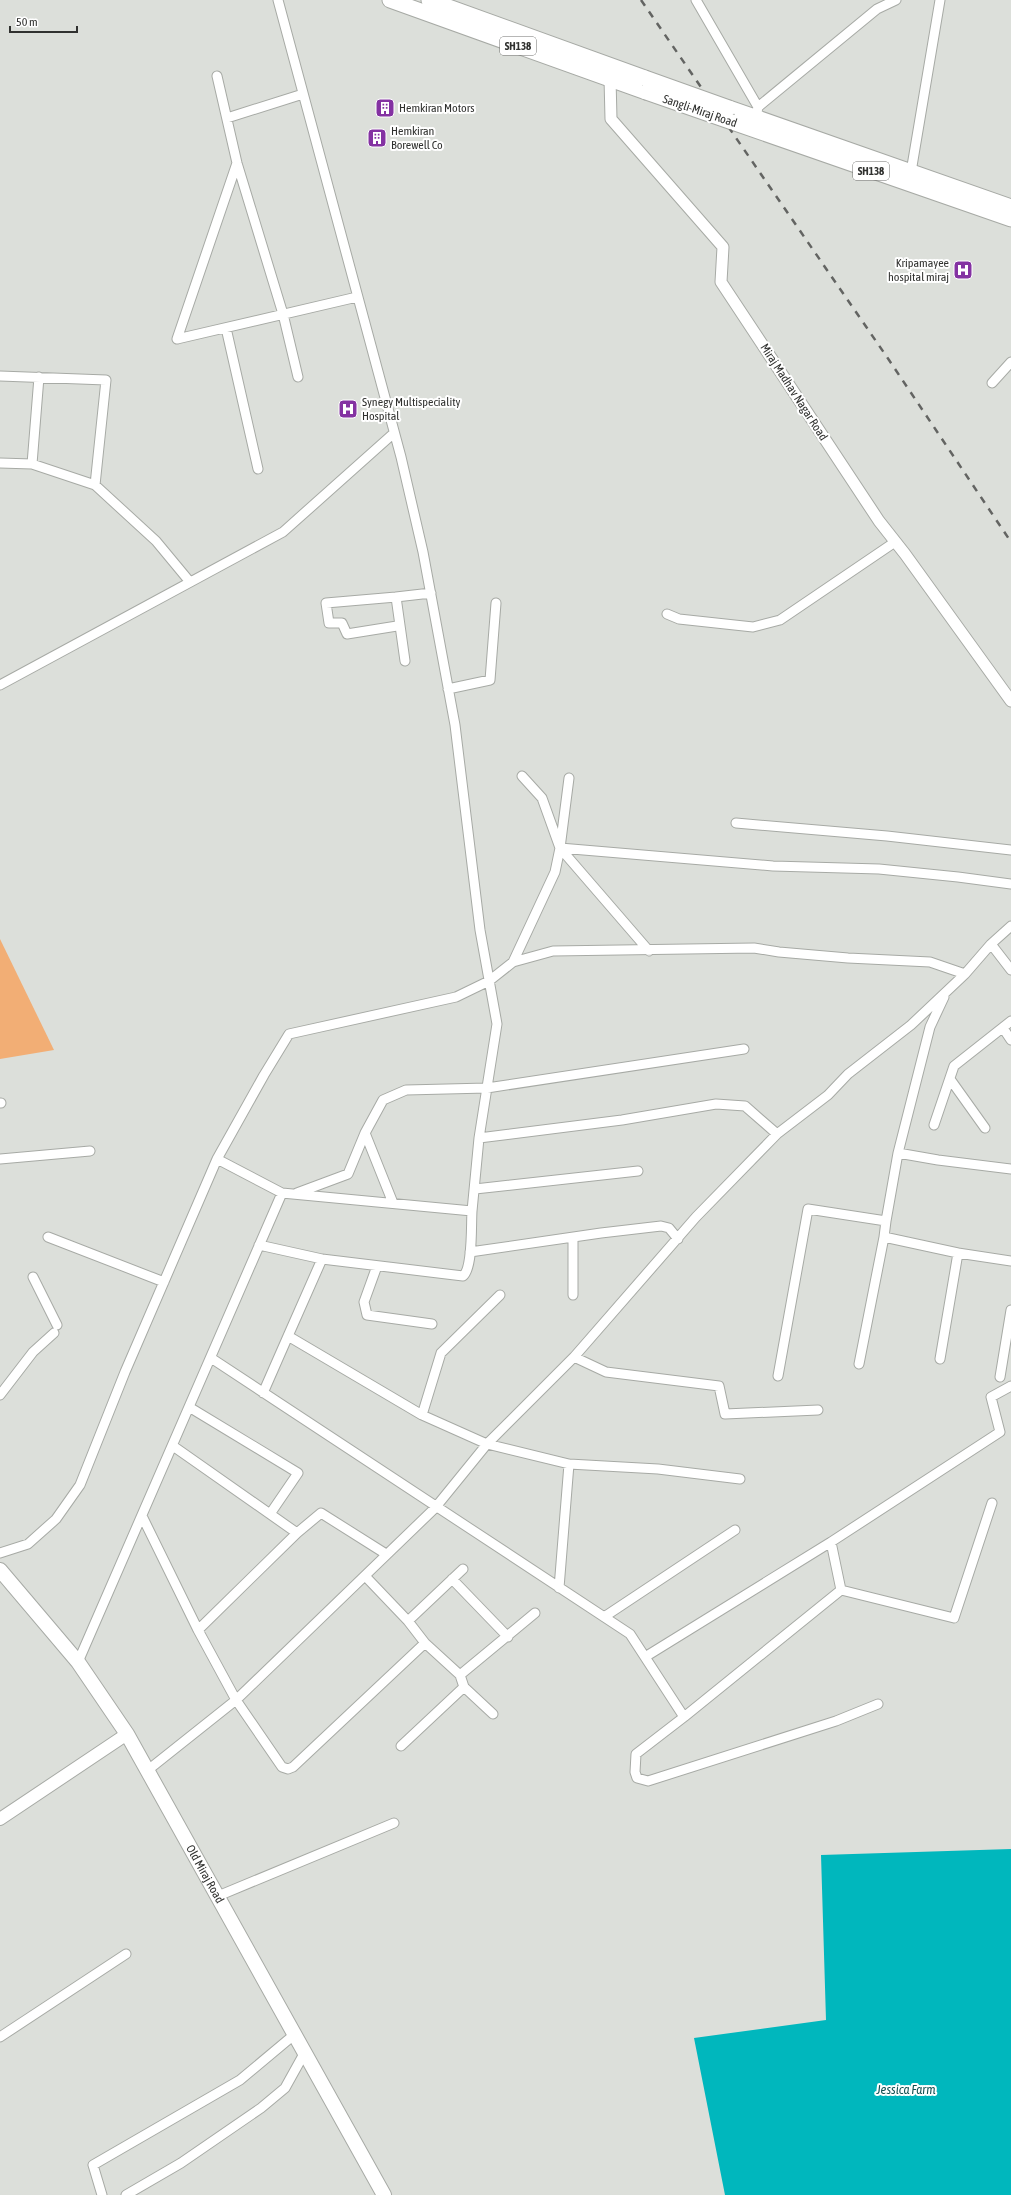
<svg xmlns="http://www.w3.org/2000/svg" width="1011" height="2195" font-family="'Asap Condensed',sans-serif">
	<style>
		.green { fill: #f2ae75 }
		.water { fill: #00b7bd }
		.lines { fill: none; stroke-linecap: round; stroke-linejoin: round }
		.minor-casing { stroke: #a7aaa5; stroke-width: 11 }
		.tertiary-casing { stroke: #a7aaa5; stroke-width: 13 }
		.secondary-casing { stroke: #a7aaa5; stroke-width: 14 }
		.primary-casing { stroke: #a7aaa5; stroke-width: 16 }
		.trunk-casing { stroke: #a7aaa5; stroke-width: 17 }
		.minor { stroke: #fff; stroke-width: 9 }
		.tertiary { stroke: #fff; stroke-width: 11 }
		.secondary { stroke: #fff; stroke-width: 12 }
		.primary { stroke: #fff; stroke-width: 14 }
		.trunk { stroke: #fff; stroke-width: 15 }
		.rail { stroke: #636462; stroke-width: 2.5; stroke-dasharray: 7 7; stroke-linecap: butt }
		.trunk-bridge-casing { stroke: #a7aaa5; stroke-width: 17; stroke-linecap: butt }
		.trunk-bridge { stroke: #fff; stroke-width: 15 }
		.labels { text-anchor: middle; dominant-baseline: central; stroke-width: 4; stroke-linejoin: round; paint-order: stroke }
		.shield { fill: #fff; stroke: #6e6f6d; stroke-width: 1 }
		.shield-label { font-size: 11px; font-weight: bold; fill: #30312f }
		.poi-label { font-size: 12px; fill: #30312f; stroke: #fff; text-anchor: start }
		.street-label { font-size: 12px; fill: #30312f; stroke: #fff }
		.water-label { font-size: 13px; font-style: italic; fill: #135153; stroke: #fff }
	</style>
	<rect width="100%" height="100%" fill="#dcdfda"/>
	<path class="green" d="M 0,939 L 54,1050 L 0,1059 Z"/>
	<path class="water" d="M 1011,1849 L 1011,2195 L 725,2195 L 694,2038 L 826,2020 L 821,1855 Z"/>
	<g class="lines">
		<g class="minor-casing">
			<path id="minor" d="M 696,0 L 758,107 L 757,112
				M 217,76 L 237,163 L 283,314 L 298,377
				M 758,107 L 877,9 L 896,0
				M 227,118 L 303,94
				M 911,172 L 940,0
				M 226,328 L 258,469
				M 177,339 L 237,163
				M 177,339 L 357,297
				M 0,376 L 106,380 L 95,485
				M 992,383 L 1011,362
				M 0,463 L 32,464 L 95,485 L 156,541 L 190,582
				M 32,464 L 39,377
				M 396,597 L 326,603 L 329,623 L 342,623 L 347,634 L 397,626
				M 667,614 L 679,619 L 753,627 L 780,620 L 895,542
				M 405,661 L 396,597 L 431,593
				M 0,685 L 283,532 L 394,433
				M 448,689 L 490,680 L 496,603
				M 569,778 L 560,848 L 649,951
				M 736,823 L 887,836 L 1011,850
				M 560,848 L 773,866 L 879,869 L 958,877 L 1011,884
				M 991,944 L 1011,970
				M 513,962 L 555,872 L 560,848 L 542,798 L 522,776
				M 1003,1028 L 1011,1040
				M 950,1079 L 985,1128
				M 0,1103 L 1,1103
				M 934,1125 L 954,1066 L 1011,1021
				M 479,1138 L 622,1120 L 716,1104 L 745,1106 L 777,1134
				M 898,1153 L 938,1160 L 1011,1169
				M 0,1159 L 90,1151
				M 217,1159 L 282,1193
				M 475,1189 L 638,1171
				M 297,1193 L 348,1174 L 365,1133
				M 393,1203 L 365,1133 L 383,1100 L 406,1090 L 487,1088 L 744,1049
				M 886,1221 L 884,1237 L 958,1253 L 940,1359
				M 48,1237 L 164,1282
				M 259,1245 L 322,1259 L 463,1276 C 473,1268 471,1225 472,1211
				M 470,1252 L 601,1233 L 661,1226 L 669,1228 L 678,1239
				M 958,1253 L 1011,1261
				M 377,1266 L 364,1302 L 367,1315 L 432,1324
				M 33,1277 L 57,1325
				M 573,1295 L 573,1238
				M 288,1336 L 322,1259
				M 574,1357 L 606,1372 L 719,1386 L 725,1414 L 818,1410
				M 211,1358 L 630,1634 L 684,1717
				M 859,1364 L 884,1237
				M 778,1376 L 808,1209 L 886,1221 L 898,1153 L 930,1027 L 944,997
				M 1000,1377 L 1011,1310
				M 263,1393 L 288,1336 L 422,1415 L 487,1444 L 569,1464 L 658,1469 L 740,1479
				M 0,1395 L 33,1352 L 54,1333
				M 189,1407 L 298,1473 L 270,1514
				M 422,1415 L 441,1353 L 500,1295
				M 173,1446 L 297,1533 L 321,1513 L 386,1554
				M 142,1516 L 198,1630 L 236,1700 L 282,1767 L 288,1769 L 293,1767 L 425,1643
				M 831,1542 L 841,1590 L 954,1618 L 992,1503
				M 0,1553 L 28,1544 L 56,1519 L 80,1485 L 125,1372 L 217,1159 L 264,1075 L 289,1034 L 456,997 L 489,981 L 513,962 L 553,951 L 754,948 L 779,952 L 848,958 L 930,962 L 965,974
				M 366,1577 L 408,1621 L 425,1643 L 460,1675 L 464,1687 L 493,1714
				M 452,1579 L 508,1637
				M 559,1588 L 569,1464
				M 841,1590 L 684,1717 L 636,1754 L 635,1772 L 637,1778 L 648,1781 L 836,1721 L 878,1704
				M 604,1617 L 735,1530
				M 408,1621 L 463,1569
				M 198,1630 L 297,1533
				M 645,1657 L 831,1542 L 1000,1432 L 991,1397 L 1011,1386
				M 78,1662 L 282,1193 L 472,1211 L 479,1138 L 497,1024 L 480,930 L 455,725 L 423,552 L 401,457 L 278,0
				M 460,1675 L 535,1613
				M 401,1746 L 464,1687
				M 148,1770 L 236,1700 L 435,1508 L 487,1444 L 574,1357 L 696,1217 L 777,1134 L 828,1095 L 848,1074 L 911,1025 L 965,974 L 991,944 L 1011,926
				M 218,1896 L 394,1823
				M 0,2037 L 126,1954
				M 102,2195 L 93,2165 L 240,2080 L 295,2034
				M 126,2195 L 181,2163 L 261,2108 L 285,2088 L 305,2052"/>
		</g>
		<g class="tertiary-casing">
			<path id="tertiary" d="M 610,78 L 611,119 L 723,247 L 721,282 L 879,521 L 905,554 L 1011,701"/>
		</g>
		<g class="secondary-casing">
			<path id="secondary" d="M 0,1819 L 127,1734"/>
		</g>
		<g class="primary-casing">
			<g id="primary">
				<path id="s1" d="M 0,1570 L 78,1662 L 127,1734 L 384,2195"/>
			</g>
		</g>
		<g class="trunk-casing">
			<path id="trunk" d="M 390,0 L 646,92
				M 429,0 L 645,78
				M 729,108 L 1011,207
				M 732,122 L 1011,219"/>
		</g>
		<use href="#minor" class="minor"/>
		<use href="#tertiary" class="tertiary"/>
		<use href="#secondary" class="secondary"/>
		<use href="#primary" class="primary"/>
		<use href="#trunk" class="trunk"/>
		<path class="rail" d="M 641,0 L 889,360 L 1011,542"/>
		<g class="trunk-bridge-casing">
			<path id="trunk-bridge" d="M 645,78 L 729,108
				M 646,92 L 732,122"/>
		</g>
		<use href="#trunk-bridge" class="trunk-bridge"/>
	</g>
	<defs>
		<g id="building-square" transform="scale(1)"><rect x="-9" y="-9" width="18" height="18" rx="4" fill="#8432a2" stroke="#fff"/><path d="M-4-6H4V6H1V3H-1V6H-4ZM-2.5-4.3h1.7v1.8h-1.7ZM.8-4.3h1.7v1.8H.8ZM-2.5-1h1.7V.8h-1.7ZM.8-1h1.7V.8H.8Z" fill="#fff"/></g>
		<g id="hospital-square" transform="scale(1)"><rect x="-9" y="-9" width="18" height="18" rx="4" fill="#8432a2" stroke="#fff"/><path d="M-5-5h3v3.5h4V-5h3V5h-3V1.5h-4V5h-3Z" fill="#fff"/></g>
	</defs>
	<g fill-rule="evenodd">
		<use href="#building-square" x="385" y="108"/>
		<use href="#building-square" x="377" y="138"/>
		<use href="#hospital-square" x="963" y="270"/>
		<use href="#hospital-square" x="348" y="409"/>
	</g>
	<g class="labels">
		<g class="shield">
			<rect x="500" y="37" width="36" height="18" rx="3"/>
			<rect x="853" y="162" width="36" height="18" rx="3"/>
		</g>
		<g class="shield-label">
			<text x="518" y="46">SH138</text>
			<text x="871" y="171">SH138</text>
		</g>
		<g class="poi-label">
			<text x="399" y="108">Hemkiran Motors</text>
			<text x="391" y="131">Hemkiran<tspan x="391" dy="14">Borewell Co</tspan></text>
			<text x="949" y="263" text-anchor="end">Kripamayee<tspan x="949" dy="14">hospital miraj</tspan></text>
			<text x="362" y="402">Synegy Multispeciality<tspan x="362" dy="14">Hospital</tspan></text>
		</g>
		<g class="street-label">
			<text transform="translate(700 111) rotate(19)">Sangli-Miraj Road</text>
			<text transform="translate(794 392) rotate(57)">Miraj Madhav Nagar Road</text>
			<text stroke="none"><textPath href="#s1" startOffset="368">Old Miraj Road</textPath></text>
		</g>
		<g class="water-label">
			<text x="906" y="2089">Jessica Farm</text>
		</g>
	</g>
	<path d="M10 26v6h67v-6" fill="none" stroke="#30312f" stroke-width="2"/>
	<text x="16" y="26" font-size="12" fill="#30312f" stroke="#ffffff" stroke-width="3" paint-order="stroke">50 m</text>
</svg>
